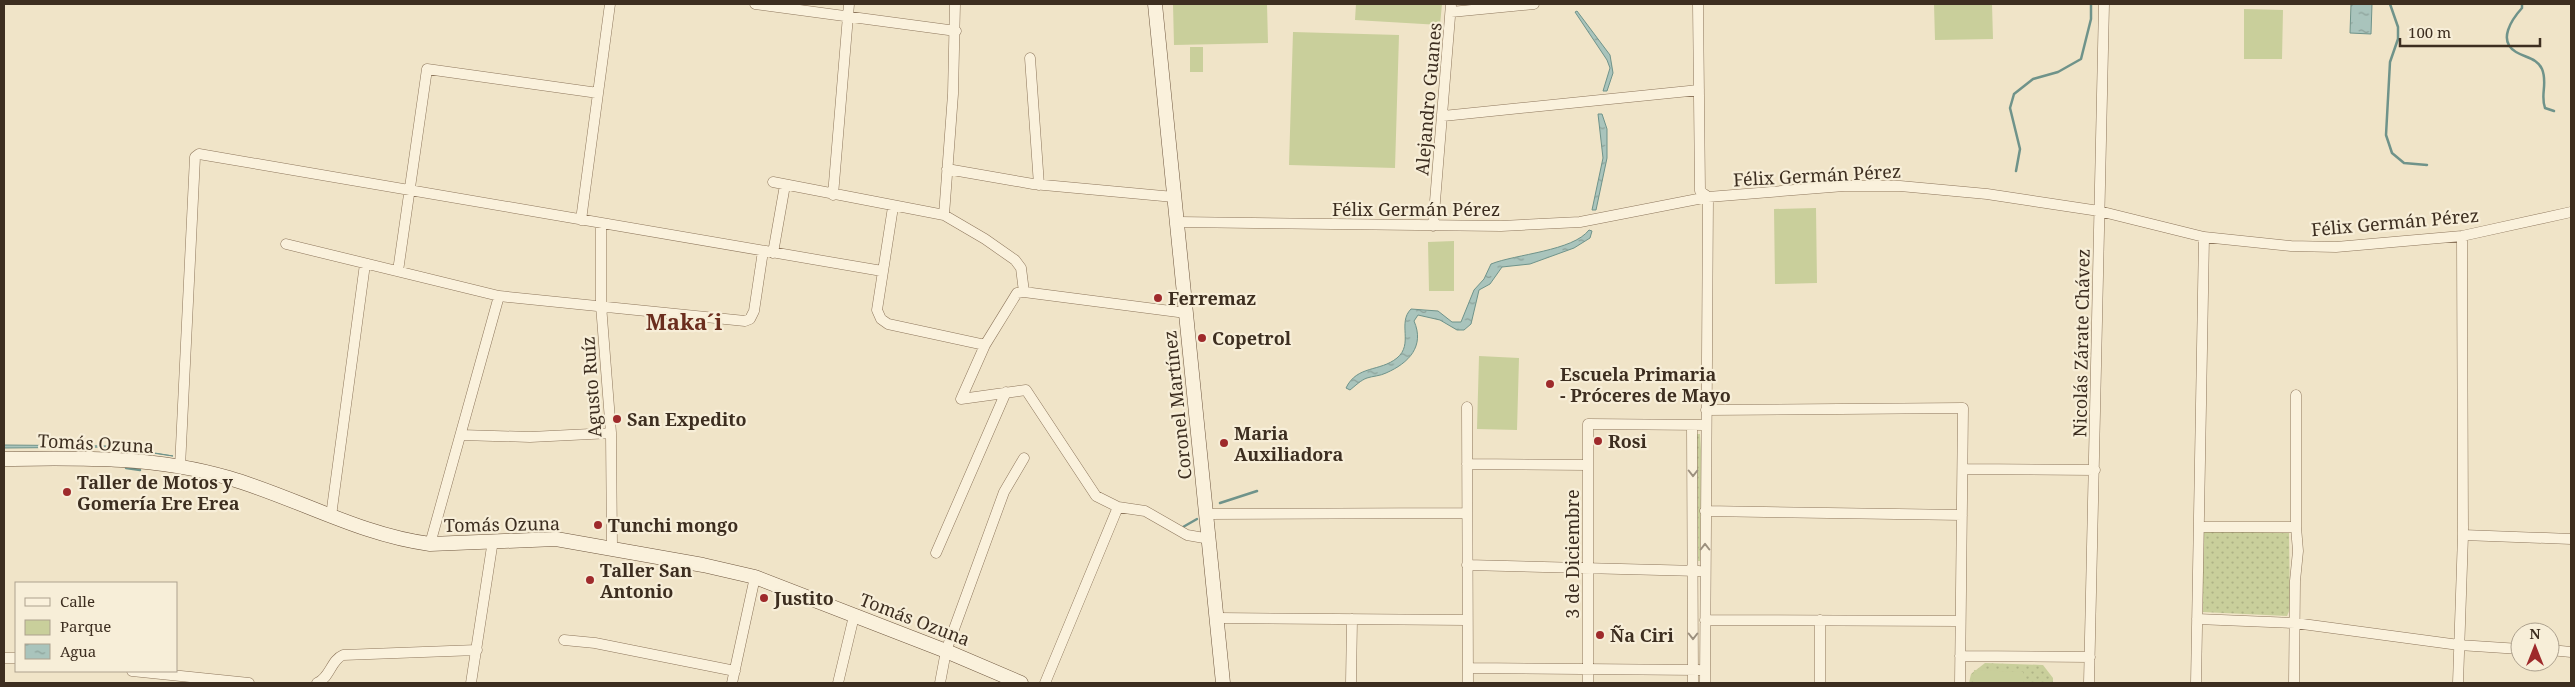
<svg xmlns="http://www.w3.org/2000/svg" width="2575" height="687" font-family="'Noto Serif',serif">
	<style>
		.green { fill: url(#green-dots) }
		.pitch { fill: #c9cf9b }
		.water { fill: url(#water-ripples); stroke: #6f938a }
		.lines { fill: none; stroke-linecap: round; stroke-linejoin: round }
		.stream { stroke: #6f938a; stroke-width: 2.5 }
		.street-casing { stroke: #8d765c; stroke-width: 11 }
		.secondary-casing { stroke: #6f573f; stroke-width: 15 }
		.street { stroke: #faf1dc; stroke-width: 10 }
		.secondary { stroke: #faf1dc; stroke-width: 14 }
		.oneway { stroke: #9c907e }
		.poi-dot { fill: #9e2a2b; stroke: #f7eed8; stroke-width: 2 }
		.labels { text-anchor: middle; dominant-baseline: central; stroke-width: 4.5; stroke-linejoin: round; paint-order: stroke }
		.street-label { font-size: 18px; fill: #3d2e20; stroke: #f7eed8 }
		.poi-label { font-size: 18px; font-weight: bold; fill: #3d2e20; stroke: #f7eed8; text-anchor: start }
		.district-label { font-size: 22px; font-weight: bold; fill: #6b2e1e; stroke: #f7eed8 }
	</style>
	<defs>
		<pattern id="green-dots" width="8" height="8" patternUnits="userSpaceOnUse" patternTransform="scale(1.25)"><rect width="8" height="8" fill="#c9cf9b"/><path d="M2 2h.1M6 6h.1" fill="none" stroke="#aeb285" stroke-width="1.8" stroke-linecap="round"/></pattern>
		<pattern id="water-ripples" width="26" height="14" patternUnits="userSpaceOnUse" patternTransform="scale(1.25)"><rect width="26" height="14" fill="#a9c4bc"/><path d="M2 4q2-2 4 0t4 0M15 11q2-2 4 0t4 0" fill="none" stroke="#8ba098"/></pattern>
	</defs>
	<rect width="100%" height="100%" fill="#f0e4c8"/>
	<path class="green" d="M 1697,434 L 1700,434 L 1701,450 L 1700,561 L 1697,561 Z
		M 2207,531 L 2289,533 L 2290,609 L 2287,616 L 2203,612 L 2202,534 Z
		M 1985,663 L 2043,665 L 2053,678 L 2053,683 L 1969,683 L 1971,674 Z"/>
	<path class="pitch" d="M 1173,4 L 1267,4 L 1268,43 L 1174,45 Z
		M 1356,4 L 1442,4 L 1440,25 L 1355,20 Z
		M 1934,4 L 1992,4 L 1993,39 L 1935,40 Z
		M 2244,9 L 2283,10 L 2282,59 L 2244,59 Z
		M 1293,32 L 1399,35 L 1395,168 L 1289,165 Z
		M 1190,47 L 1203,47 L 1203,72 L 1190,72 Z
		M 1816,208 L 1817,283 L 1775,284 L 1774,209 Z
		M 1454,241 L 1454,291 L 1429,291 L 1428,242 Z
		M 1479,356 L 1519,358 L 1517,430 L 1477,429 Z
		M 1974,670 L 2023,672 L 2023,683 L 1973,683 Z"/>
	<path class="water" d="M 2351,4 L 2372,4 L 2371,34 L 2350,33 Z
		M 1577,11 L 1610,55 L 1613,73 L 1607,91 L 1603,91 L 1610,68 L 1607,60 L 1575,12 Z
		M 1598,114 L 1602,114 L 1607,129 L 1607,158 L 1596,210 L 1592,210 L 1603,158 Z
		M 1589,230 L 1592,231 L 1590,238 L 1574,248 L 1530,264 L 1502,267 L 1490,284 L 1479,290 L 1471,324 L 1464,330 L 1457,330 L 1440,320 L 1418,315 L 1414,321 C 1425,346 1409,363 1386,373 C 1380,376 1373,376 1367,378 C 1361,380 1355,386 1350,390 L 1346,388 C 1357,365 1380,372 1397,358 C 1414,344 1397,323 1411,309 L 1438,311 L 1452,322 L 1461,322 L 1474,290 L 1484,279 L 1491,264 C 1516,254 1573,251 1589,230 Z
		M 4,445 L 112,446 L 173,456 L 112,447 L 4,448 Z"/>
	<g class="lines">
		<path class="stream" d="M 2390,4 L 2398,27 L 2398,39 L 2390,62 L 2386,135 L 2392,153 L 2404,163 L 2427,165
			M 2522,4 L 2522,8 C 2512,19 2497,41 2516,52 C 2526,58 2537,58 2542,69 C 2548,83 2540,95 2545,108 L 2554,111
			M 2016,171 L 2020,149 L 2010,108 L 2014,94 L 2033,79 L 2058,72 L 2081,59 L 2091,19 L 2091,4
			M 126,468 L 140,470
			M 1220,503 L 1257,491
			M 1183,527 L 1197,519"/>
		<g class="street-casing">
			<path id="street" d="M 755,4 L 956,31
				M 1698,4 L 1700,191 L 1708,197 L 1705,683
				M 1451,12 L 1534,4
				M 1030,58 L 1039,185
				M 1443,116 L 1699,90
				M 947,169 L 1033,184 L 1174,197
				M 773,182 L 944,215 L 985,239 L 1015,260 L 1021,268 L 1024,292
				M 833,195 L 849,4
				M 893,207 L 877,310 L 881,319 L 888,324 L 985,345
				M 944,215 L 953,94 L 955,4
				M 581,220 L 610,4
				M 1179,222 L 1501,226 L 1580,222 L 1708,197 L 1844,186 L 1900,186 L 1987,194 L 2099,211 L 2204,237 L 2291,246 L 2336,247 L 2462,236 L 2571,212
				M 601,224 L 601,305 L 611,433 L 612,548
				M 1433,226 L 1451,4
				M 286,244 L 499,296 L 745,321 L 750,319 L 754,311 L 763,251
				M 773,253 L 785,185
				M 398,271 L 427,69 L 598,93
				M 961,399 L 1026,390 L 1096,496 L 1118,507 L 1145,511 L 1187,535 L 1210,539
				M 961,399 L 985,345 L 1017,293 L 1024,292 L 1186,313
				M 1467,407 L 1468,683
				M 1706,410 L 1963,408 L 1960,683
				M 1692,425 L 1693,683
				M 461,435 L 530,437 L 611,433
				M 1467,464 L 1588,465
				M 180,467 L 195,157 L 199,154 L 882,271
				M 1963,469 L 2095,470
				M 1705,511 L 1962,515
				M 1207,514 L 1467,513
				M 331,516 L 365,264
				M 2199,527 L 2296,527
				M 2463,535 L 2571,539
				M 430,544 L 499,296
				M 936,553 L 1006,392
				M 1467,565 L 1699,571
				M 1218,618 L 1467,620
				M 2197,619 L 2295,623 L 2459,645 L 2520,649
				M 1705,620 L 1960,621
				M 1820,620 L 1820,683
				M 564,640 L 595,643 L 735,671
				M 2550,650 L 2571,652
				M 1960,656 L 2090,657
				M 4,658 L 16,658
				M 1468,668 L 1699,670
				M 132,671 L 249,683
				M 317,683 C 330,678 331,660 343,655 L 477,650
				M 471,683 L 493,540
				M 732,683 L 755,577
				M 838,683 L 854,616
				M 940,683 L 946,651 L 1004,492 L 1024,458
				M 1045,683 L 1118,507
				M 1351,683 L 1352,619
				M 1588,683 L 1588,424 L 1705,425
				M 2089,683 L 2104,4
				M 2196,683 L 2204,237
				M 2294,683 L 2295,581 L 2298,551 L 2296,527 L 2296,395
				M 2458,683 L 2463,535 L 2462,236"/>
		</g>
		<g class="secondary-casing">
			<path id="secondary" d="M 1155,4 L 1223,683
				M 4,459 C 79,458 156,456 229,478 C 297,498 360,535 430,544 L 556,539 L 703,565 L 755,577 L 946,651 L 1021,683"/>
		</g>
		<use href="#street" class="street"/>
		<use href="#secondary" class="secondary"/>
	</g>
	<defs><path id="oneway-chevron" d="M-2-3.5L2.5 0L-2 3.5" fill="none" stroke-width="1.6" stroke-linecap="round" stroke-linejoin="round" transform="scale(1.25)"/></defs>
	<g class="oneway">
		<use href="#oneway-chevron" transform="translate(1693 473) rotate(90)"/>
		<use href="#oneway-chevron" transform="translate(1705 547) rotate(-90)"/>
		<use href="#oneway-chevron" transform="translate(1693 636) rotate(90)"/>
	</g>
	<g class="poi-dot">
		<circle cx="1158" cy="298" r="5"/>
		<circle cx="1202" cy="338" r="5"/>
		<circle cx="1550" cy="384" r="5"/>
		<circle cx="617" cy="419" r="5"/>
		<circle cx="1598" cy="441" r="5"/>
		<circle cx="1224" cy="443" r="5"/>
		<circle cx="67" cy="492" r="5"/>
		<circle cx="598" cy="525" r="5"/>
		<circle cx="590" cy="580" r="5"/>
		<circle cx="764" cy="598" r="5"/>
		<circle cx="1600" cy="635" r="5"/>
	</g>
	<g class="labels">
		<g class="street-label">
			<text transform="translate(1428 99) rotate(-85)">Alejandro Guanes</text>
			<text transform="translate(1817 175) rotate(-3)">Félix Germán Pérez</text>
			<text x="1416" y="209">Félix Germán Pérez</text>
			<text transform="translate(2395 222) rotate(-5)">Félix Germán Pérez</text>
			<text transform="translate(2081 343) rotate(-89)">Nicolás Zárate Chávez</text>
			<text transform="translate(591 387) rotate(-94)">Agusto Ruíz</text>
			<text transform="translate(1177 405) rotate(-96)">Coronel Martínez</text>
			<text transform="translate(96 443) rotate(3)">Tomás Ozuna</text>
			<text transform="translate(502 524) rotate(-1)">Tomás Ozuna</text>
			<text transform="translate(1572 554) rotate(-90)">3 de Diciembre</text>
			<text transform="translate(915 619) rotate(21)">Tomás Ozuna</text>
		</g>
		<g class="poi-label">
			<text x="1168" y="298">Ferremaz</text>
			<text x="1212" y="338">Copetrol</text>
			<text x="1560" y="374">Escuela Primaria<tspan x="1560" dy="21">- Próceres de Mayo</tspan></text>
			<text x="627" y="419">San Expedito</text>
			<text x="1234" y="433">Maria<tspan x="1234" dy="21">Auxiliadora</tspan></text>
			<text x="1608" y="441">Rosi</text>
			<text x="77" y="482">Taller de Motos y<tspan x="77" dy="21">Gomería Ere Erea</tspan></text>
			<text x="608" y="525">Tunchi mongo</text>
			<text x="600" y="570">Taller San<tspan x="600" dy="21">Antonio</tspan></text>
			<text x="774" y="598">Justito</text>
			<text x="1610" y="635">Ña Ciri</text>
		</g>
		<g class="district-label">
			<text x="684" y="321">Maka´i</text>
		</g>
	</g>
	<rect width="2575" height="687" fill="none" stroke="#3d2e20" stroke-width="10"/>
	<rect x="15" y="582" width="162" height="90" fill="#f7eed8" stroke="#ada18e"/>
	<rect x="25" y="598" width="25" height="8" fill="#faf1dc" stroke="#ada18e"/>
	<text x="60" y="607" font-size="15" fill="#3d2e20">Calle</text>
	<rect x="25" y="620" width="25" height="15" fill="#c9cf9b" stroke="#ada18e"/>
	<text x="60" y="632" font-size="15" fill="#3d2e20">Parque</text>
	<rect x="25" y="644" width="25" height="15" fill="url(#water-ripples)" stroke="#ada18e"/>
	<text x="60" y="657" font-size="15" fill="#3d2e20">Agua</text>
	<g transform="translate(2535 647)"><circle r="24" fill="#f7eed8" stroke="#ada18e"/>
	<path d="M0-4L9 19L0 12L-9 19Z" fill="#9e2a2b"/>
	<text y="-8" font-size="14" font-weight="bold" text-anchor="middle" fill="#3d2e20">N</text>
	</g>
	<path d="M2400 38v8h140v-8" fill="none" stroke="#3d2e20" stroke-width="2.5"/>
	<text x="2408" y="38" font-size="15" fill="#3d2e20" stroke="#f7eed8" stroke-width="4" paint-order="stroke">100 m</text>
</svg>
